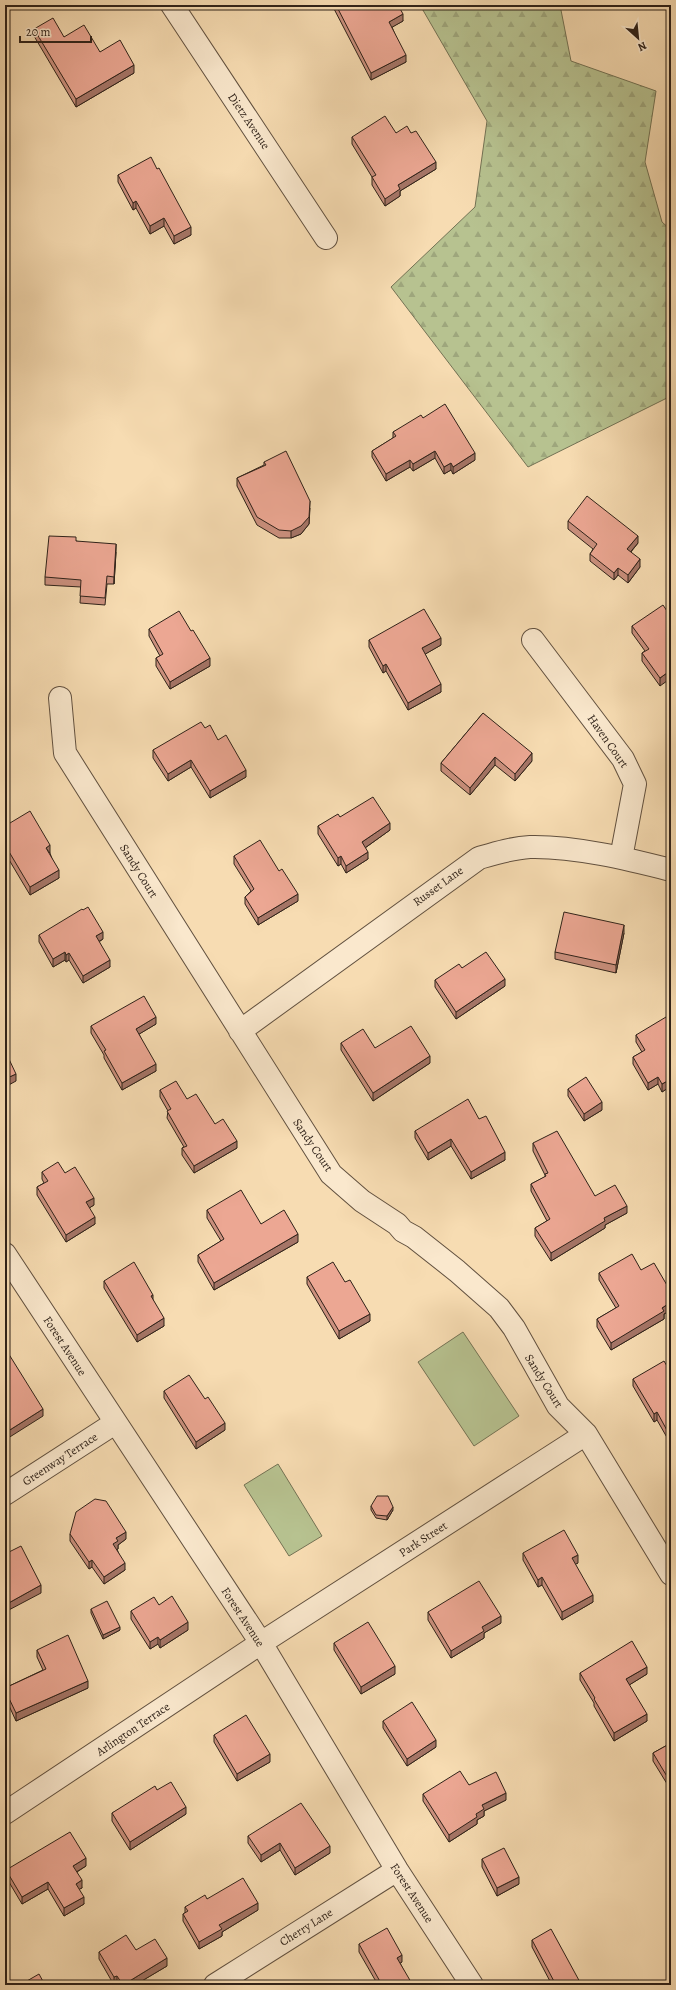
<svg xmlns="http://www.w3.org/2000/svg" width="676" height="1990" font-family="Alegreya,serif">
	<style>
		.forest { fill: url(#forest-firs); stroke: #737254 }
		.park { fill: #b7c290; stroke: #737254 }
		.lines { fill: none; stroke-linecap: round; stroke-linejoin: round }
		.minor-casing { stroke: #61503f; stroke-width: 24 }
		.minor { stroke: #fae8cd; stroke-width: 22 }
		.wall { fill: #cb907e; stroke: #2f2219 }
		.shaded-wall { fill: #a57567; stroke: #2f2219 }
		.building { fill: #eca793; stroke: #2f2219 }
		.labels { text-anchor: middle; dominant-baseline: central; stroke-width: 3.5; stroke-linejoin: round; paint-order: stroke }
		.street-label { font-size: 12px; fill: #2f2219; stroke: #fae8cd }
	</style>
	<defs>
		<pattern id="forest-firs" width="22" height="20" patternUnits="userSpaceOnUse"><rect width="22" height="20" fill="#b7c290"/><path d="M5 1l3.5 6h-7zM16 11l3.5 6h-7z" fill="#9ea67c"/></pattern>
	</defs>
	<rect width="100%" height="100%" fill="#f7dcb2"/>
	<filter id="stains"><feTurbulence type="fractalNoise" baseFrequency=".005" numOctaves="4"/><feColorMatrix values="0 0 0 0 .2 0 0 0 0 .09 0 0 0 0 .02 0 0 0 .5 -.17"/></filter>
	<radialGradient id="worn" r=".72"><stop offset=".6" stop-color="#630" stop-opacity="0"/><stop offset="1" stop-color="#630" stop-opacity=".3"/></radialGradient>
	<path class="forest" d="M 420,5 L 560,5 L 571,61 L 656,91 L 645,162 L 662,222 L 671,230 L 671,396 L 528,467 L 391,287 L 475,207 L 487,121 Z"/>
	<path class="park" d="M 463,1332 L 519,1416 L 474,1446 L 418,1362 Z
		M 278,1464 L 322,1536 L 289,1556 L 244,1485 Z"/>
	<g class="lines">
		<g class="minor-casing">
			<path id="minor" d="M 172,5 L 326,238
				M 533,640 L 623,759 L 635,784 L 621,858
				M 60,698 L 65,753 L 331,1174 L 362,1201 L 397,1224 L 403,1231 L 414,1237 L 457,1271 L 499,1308 L 514,1328 L 558,1406 L 586,1434 L 671,1574
				M 240,1031 L 479,858 C 496,853 512,848 530,847 C 574,846 628,859 671,870
				M 5,1254 L 261,1643 L 397,1870 L 472,1985
				M 5,1494 L 115,1423
				M 5,1813 L 261,1643 L 586,1434
				M 215,1985 L 397,1870"/>
		</g>
		<use href="#minor" class="minor"/>
	</g>
	<path class="wall" d="M 332,5 L 398,5 L 403,21 L 392,27 L 406,62 L 371,80 Z
		M 34,29 L 64,37 L 100,52 L 134,73 L 76,107 L 34,36 Z
		M 396,133 L 411,133 L 436,169 L 400,191 L 400,196 L 385,206 L 372,185 L 372,177 L 352,144 L 352,137 Z
		M 157,169 L 191,235 L 174,244 L 164,226 L 150,234 L 136,208 L 133,210 L 118,182 L 118,175 Z
		M 423,418 L 475,460 L 453,474 L 451,470 L 444,474 L 435,458 L 413,471 L 410,467 L 386,481 L 372,457 L 372,451 L 393,438 L 393,432 Z
		M 264,462 L 310,508 L 309,524 L 301,534 L 291,538 L 279,538 L 257,525 L 237,486 L 237,478 L 264,465 Z
		M 568,521 L 638,543 L 631,552 L 640,567 L 628,583 L 618,575 L 614,580 L 590,561 L 590,554 L 593,549 L 568,529 Z
		M 76,541 L 116,552 L 114,584 L 107,584 L 105,605 L 80,603 L 81,587 L 45,585 L 45,577 Z
		M 671,617 L 660,686 L 642,661 L 642,653 L 645,651 L 632,633 L 632,626 Z
		M 149,629 L 210,666 L 170,689 L 156,666 L 156,658 L 160,656 L 149,636 Z
		M 369,640 L 441,645 L 425,654 L 441,692 L 408,710 L 386,671 L 383,673 L 369,647 Z
		M 483,713 L 532,761 L 515,781 L 495,765 L 470,795 L 441,771 L 441,763 Z
		M 205,728 L 218,740 L 246,777 L 210,798 L 191,767 L 168,781 L 153,758 L 153,750 Z
		M 340,817 L 390,830 L 365,848 L 368,859 L 346,873 L 341,864 L 338,866 L 318,834 L 318,826 Z
		M 5,826 L 50,853 L 59,878 L 30,895 L 5,853 Z
		M 234,856 L 298,901 L 258,925 L 245,904 L 245,897 L 251,891 L 234,864 Z
		M 624,933 L 616,973 L 555,959 L 555,952 Z
		M 39,935 L 103,939 L 99,942 L 110,967 L 83,983 L 69,960 L 66,962 L 65,960 L 53,967 L 39,942 Z
		M 462,968 L 505,986 L 456,1019 L 435,987 L 435,980 Z
		M 156,1024 L 139,1034 L 156,1071 L 122,1090 L 104,1058 L 104,1055 L 91,1033 L 91,1026 Z
		M 671,1026 L 671,1086 L 662,1092 L 658,1084 L 648,1090 L 633,1064 L 633,1057 L 642,1052 L 636,1042 L 636,1035 Z
		M 341,1043 L 375,1048 L 430,1063 L 373,1101 L 341,1050 Z
		M 568,1089 L 602,1110 L 584,1121 L 568,1096 Z
		M 160,1090 L 187,1099 L 215,1124 L 237,1148 L 194,1173 L 182,1155 L 182,1148 L 184,1147 L 167,1118 L 168,1111 L 160,1097 Z
		M 479,1119 L 505,1160 L 471,1179 L 451,1146 L 428,1160 L 415,1138 L 415,1131 Z
		M 533,1143 L 595,1196 L 627,1213 L 605,1225 L 605,1228 L 551,1261 L 535,1236 L 535,1228 L 547,1221 L 531,1191 L 531,1184 L 545,1177 L 545,1175 L 533,1151 Z
		M 42,1172 L 65,1173 L 94,1205 L 89,1208 L 95,1224 L 66,1242 L 37,1195 L 37,1187 L 44,1183 L 42,1179 Z
		M 207,1210 L 261,1224 L 298,1242 L 214,1290 L 198,1262 L 198,1255 L 221,1241 L 207,1218 Z
		M 641,1270 L 671,1292 L 671,1310 L 664,1314 L 664,1319 L 611,1350 L 597,1327 L 597,1319 L 616,1308 L 599,1280 L 599,1273 Z
		M 307,1277 L 345,1282 L 370,1321 L 339,1339 L 307,1284 Z
		M 104,1281 L 153,1300 L 164,1326 L 137,1342 L 104,1288 Z
		M 671,1373 L 671,1440 L 669,1441 L 657,1420 L 654,1422 L 633,1386 L 633,1379 Z
		M 164,1391 L 225,1430 L 196,1449 L 164,1398 Z
		M 371,1506 L 393,1510 L 387,1520 L 376,1518 L 371,1510 Z
		M 70,1534 L 126,1539 L 118,1545 L 118,1549 L 117,1549 L 125,1570 L 104,1584 L 92,1567 L 89,1569 L 70,1541 Z
		M 523,1553 L 578,1563 L 575,1564 L 593,1602 L 562,1620 L 542,1585 L 538,1587 L 523,1560 Z
		M 159,1605 L 188,1630 L 160,1648 L 158,1644 L 150,1649 L 131,1619 L 131,1611 Z
		M 91,1609 L 120,1630 L 103,1639 L 91,1613 Z
		M 428,1612 L 501,1623 L 484,1633 L 484,1638 L 451,1658 L 428,1620 Z
		M 334,1643 L 395,1674 L 361,1694 L 334,1650 Z
		M 37,1650 L 88,1688 L 16,1721 L 5,1697 L 5,1688 L 43,1670 L 37,1657 Z
		M 580,1673 L 647,1674 L 629,1685 L 647,1721 L 614,1741 L 594,1706 L 594,1703 L 580,1680 Z
		M 383,1721 L 436,1747 L 407,1766 L 383,1728 Z
		M 214,1735 L 270,1762 L 237,1781 L 214,1742 Z
		M 671,1743 L 671,1803 L 667,1796 L 667,1789 L 669,1787 L 653,1761 L 653,1753 Z
		M 469,1785 L 506,1800 L 484,1811 L 484,1816 L 477,1820 L 477,1824 L 449,1842 L 423,1801 L 423,1794 Z
		M 157,1790 L 186,1814 L 130,1850 L 112,1821 L 112,1813 Z
		M 248,1836 L 330,1853 L 295,1875 L 280,1850 L 261,1862 L 248,1843 Z
		M 482,1859 L 519,1884 L 497,1896 L 482,1867 Z
		M 86,1866 L 77,1872 L 82,1888 L 79,1889 L 84,1904 L 64,1916 L 48,1889 L 22,1904 L 6,1877 L 6,1870 Z
		M 207,1899 L 258,1910 L 222,1932 L 222,1936 L 199,1949 L 183,1921 L 183,1914 L 185,1913 L 185,1907 Z
		M 532,1940 L 581,1985 L 552,1985 L 532,1947 Z
		M 359,1944 L 402,1962 L 400,1963 L 411,1985 L 378,1985 L 359,1952 Z
		M 136,1950 L 167,1966 L 135,1985 L 118,1985 L 117,1983 L 114,1985 L 99,1959 L 99,1952 Z"/>
	<path class="shaded-wall" d="M 403,14 L 403,21 L 389,29 L 389,22 Z
		M 406,55 L 406,62 L 371,80 L 371,73 Z
		M 134,65 L 134,73 L 76,107 L 76,99 Z
		M 436,162 L 436,169 L 400,191 L 400,196 L 385,206 L 385,199 L 398,185 Z
		M 136,201 L 136,208 L 133,210 L 133,203 Z
		M 164,218 L 164,226 L 150,234 L 150,226 Z
		M 191,227 L 191,235 L 174,244 L 174,236 Z
		M 435,451 L 435,458 L 413,471 L 413,464 Z
		M 475,453 L 475,460 L 453,474 L 453,467 Z
		M 410,460 L 410,467 L 386,481 L 386,474 Z
		M 451,463 L 451,470 L 444,474 L 444,467 Z
		M 310,501 L 309,524 L 301,534 L 291,538 L 291,531 Z
		M 638,536 L 638,543 L 627,556 L 627,549 Z
		M 116,544 L 116,552 L 114,584 L 114,577 Z
		M 640,559 L 640,567 L 628,583 L 628,575 Z
		M 618,568 L 618,575 L 614,580 L 614,573 Z
		M 441,638 L 441,645 L 422,656 L 422,648 Z
		M 210,658 L 210,666 L 170,689 L 170,682 Z
		M 386,664 L 386,671 L 383,673 L 383,666 Z
		M 671,670 L 671,678 L 660,686 L 660,678 Z
		M 441,684 L 441,692 L 408,710 L 408,703 Z
		M 532,753 L 532,761 L 515,781 L 515,774 Z
		M 495,757 L 495,765 L 470,795 L 470,788 Z
		M 191,760 L 191,767 L 168,781 L 168,774 Z
		M 246,770 L 246,777 L 210,798 L 210,791 Z
		M 390,823 L 390,830 L 362,850 L 362,842 Z
		M 50,845 L 50,853 L 46,848 Z
		M 368,852 L 368,859 L 346,873 L 346,866 Z
		M 341,856 L 341,864 L 338,866 L 338,858 Z
		M 59,870 L 59,878 L 30,895 L 30,887 Z
		M 298,894 L 298,901 L 258,925 L 258,918 Z
		M 624,925 L 624,933 L 616,973 L 616,965 Z
		M 103,932 L 103,939 L 96,943 L 96,936 Z
		M 65,952 L 65,960 L 53,967 L 53,959 Z
		M 69,953 L 69,960 L 66,962 L 66,955 Z
		M 110,960 L 110,967 L 83,983 L 83,976 Z
		M 505,979 L 505,986 L 456,1019 L 456,1012 Z
		M 156,1017 L 156,1024 L 136,1036 L 136,1029 Z
		M 430,1056 L 430,1063 L 373,1101 L 373,1093 Z
		M 156,1064 L 156,1071 L 122,1090 L 122,1083 Z
		M 16,1074 L 16,1081 L 5,1087 L 5,1079 Z
		M 658,1077 L 658,1084 L 648,1090 L 648,1083 Z
		M 671,1079 L 671,1086 L 662,1092 L 662,1084 Z
		M 602,1102 L 602,1110 L 584,1121 L 584,1114 Z
		M 451,1139 L 451,1146 L 428,1160 L 428,1153 Z
		M 237,1141 L 237,1148 L 194,1173 L 194,1166 Z
		M 505,1152 L 505,1160 L 471,1179 L 471,1172 Z
		M 94,1198 L 94,1205 L 86,1210 L 86,1202 Z
		M 627,1206 L 627,1213 L 605,1225 L 605,1228 L 551,1261 L 551,1253 L 604,1218 Z
		M 95,1217 L 95,1224 L 66,1242 L 66,1235 Z
		M 298,1234 L 298,1242 L 214,1290 L 214,1283 Z
		M 153,1295 L 153,1302 L 151,1296 Z
		M 671,1302 L 671,1310 L 664,1314 L 664,1319 L 611,1350 L 611,1343 Z
		M 370,1314 L 370,1321 L 339,1339 L 339,1331 Z
		M 164,1318 L 164,1326 L 137,1342 L 137,1335 Z
		M 43,1409 L 43,1416 L 5,1440 L 5,1433 Z
		M 657,1412 L 657,1420 L 654,1422 L 654,1414 Z
		M 225,1423 L 225,1430 L 196,1449 L 196,1442 Z
		M 671,1433 L 671,1440 L 669,1441 L 669,1434 Z
		M 393,1507 L 393,1510 L 387,1520 L 387,1516 Z
		M 126,1532 L 126,1539 L 118,1545 L 118,1549 L 113,1551 L 113,1544 L 116,1538 Z
		M 578,1555 L 578,1563 L 572,1566 L 572,1558 Z
		M 92,1560 L 92,1567 L 89,1569 L 89,1562 Z
		M 125,1563 L 125,1570 L 104,1584 L 104,1577 Z
		M 542,1577 L 542,1585 L 538,1587 L 538,1580 Z
		M 41,1585 L 41,1593 L 5,1612 L 5,1605 Z
		M 593,1595 L 593,1602 L 562,1620 L 562,1612 Z
		M 501,1616 L 501,1623 L 484,1633 L 484,1638 L 451,1658 L 451,1651 L 482,1627 Z
		M 188,1622 L 188,1630 L 160,1648 L 160,1640 Z
		M 120,1627 L 120,1630 L 103,1639 L 103,1635 Z
		M 158,1637 L 158,1644 L 150,1649 L 150,1642 Z
		M 395,1666 L 395,1674 L 361,1694 L 361,1687 Z
		M 647,1667 L 647,1674 L 626,1687 L 626,1679 Z
		M 88,1681 L 88,1688 L 16,1721 L 16,1713 Z
		M 647,1714 L 647,1721 L 614,1741 L 614,1733 Z
		M 436,1740 L 436,1747 L 407,1766 L 407,1759 Z
		M 270,1754 L 270,1762 L 237,1781 L 237,1774 Z
		M 506,1793 L 506,1800 L 484,1811 L 484,1816 L 477,1820 L 477,1824 L 449,1842 L 449,1835 L 476,1814 L 482,1805 Z
		M 186,1807 L 186,1814 L 130,1850 L 130,1842 Z
		M 280,1843 L 280,1850 L 261,1862 L 261,1855 Z
		M 330,1846 L 330,1853 L 295,1875 L 295,1868 Z
		M 86,1858 L 86,1866 L 73,1874 L 73,1866 Z
		M 519,1877 L 519,1884 L 497,1896 L 497,1888 Z
		M 82,1880 L 82,1888 L 76,1891 L 76,1884 Z
		M 48,1882 L 48,1889 L 22,1904 L 22,1897 Z
		M 84,1897 L 84,1904 L 64,1916 L 64,1908 Z
		M 258,1903 L 258,1910 L 222,1932 L 222,1936 L 199,1949 L 199,1942 L 219,1925 Z
		M 402,1955 L 402,1962 L 397,1965 L 397,1958 Z
		M 167,1958 L 167,1966 L 135,1985 L 123,1985 Z
		M 117,1976 L 117,1983 L 114,1985 L 114,1977 Z
		M 411,1982 L 411,1985 L 406,1985 Z"/>
	<path class="building" d="M 336,5 L 398,5 L 403,14 L 389,22 L 406,55 L 371,73 Z
		M 53,18 L 64,37 L 84,25 L 100,52 L 120,40 L 134,65 L 76,99 L 34,29 Z
		M 385,116 L 396,133 L 407,126 L 411,133 L 416,131 L 436,162 L 398,185 L 400,189 L 385,199 L 372,177 L 376,175 L 352,137 Z
		M 151,157 L 157,169 L 159,168 L 191,227 L 174,236 L 164,218 L 150,226 L 136,201 L 133,203 L 118,175 Z
		M 445,404 L 475,453 L 453,467 L 451,463 L 444,467 L 435,451 L 413,464 L 410,460 L 386,474 L 372,451 L 396,436 L 393,432 L 421,415 L 423,418 Z
		M 286,451 L 310,501 L 309,517 L 301,526 L 291,531 L 279,530 L 257,517 L 237,478 L 266,465 L 264,462 Z
		M 587,496 L 638,536 L 627,549 L 640,559 L 628,575 L 618,568 L 614,573 L 590,554 L 597,544 L 568,521 Z
		M 49,536 L 76,537 L 76,541 L 116,544 L 114,577 L 107,576 L 105,598 L 80,596 L 81,580 L 45,577 Z
		M 663,605 L 671,617 L 671,670 L 660,678 L 642,653 L 649,649 L 632,626 Z
		M 424,609 L 441,638 L 422,648 L 441,684 L 408,703 L 386,664 L 383,666 L 369,640 Z
		M 179,611 L 191,631 L 193,630 L 210,658 L 170,682 L 156,658 L 163,654 L 149,629 Z
		M 483,713 L 532,753 L 515,774 L 495,757 L 470,788 L 441,763 Z
		M 201,722 L 205,728 L 210,725 L 218,740 L 226,735 L 246,770 L 210,791 L 191,760 L 168,774 L 153,750 Z
		M 373,797 L 390,823 L 362,842 L 368,852 L 346,866 L 341,856 L 338,858 L 318,826 L 338,814 L 340,817 Z
		M 30,811 L 50,845 L 46,848 L 59,870 L 30,887 L 5,845 L 5,826 Z
		M 260,840 L 279,871 L 282,869 L 298,894 L 258,918 L 245,897 L 254,889 L 234,856 Z
		M 88,907 L 103,932 L 96,936 L 110,960 L 83,976 L 69,953 L 66,955 L 65,952 L 53,959 L 39,935 L 82,909 L 83,910 Z
		M 564,912 L 624,925 L 616,965 L 555,952 Z
		M 486,952 L 505,979 L 456,1012 L 435,980 L 459,964 L 462,968 Z
		M 144,996 L 156,1017 L 136,1029 L 156,1064 L 122,1083 L 104,1051 L 106,1050 L 91,1026 Z
		M 666,1017 L 671,1026 L 671,1079 L 662,1084 L 658,1077 L 648,1083 L 633,1057 L 645,1050 L 636,1035 Z
		M 411,1026 L 430,1056 L 373,1093 L 341,1043 L 363,1029 L 375,1048 Z
		M 8,1057 L 16,1074 L 5,1079 L 5,1059 Z
		M 586,1077 L 602,1102 L 584,1114 L 568,1089 Z
		M 176,1081 L 187,1099 L 196,1094 L 215,1124 L 223,1119 L 237,1141 L 194,1166 L 182,1148 L 187,1146 L 167,1111 L 171,1109 L 160,1090 Z
		M 468,1099 L 479,1119 L 486,1116 L 505,1152 L 471,1172 L 451,1139 L 428,1153 L 415,1131 Z
		M 557,1131 L 595,1196 L 615,1185 L 627,1206 L 604,1218 L 605,1221 L 551,1253 L 535,1228 L 550,1219 L 531,1184 L 546,1176 L 545,1174 L 548,1173 L 533,1143 Z
		M 58,1162 L 65,1173 L 75,1167 L 94,1198 L 86,1202 L 95,1217 L 66,1235 L 37,1187 L 48,1181 L 42,1172 Z
		M 241,1190 L 261,1224 L 284,1210 L 298,1234 L 214,1283 L 198,1255 L 224,1239 L 207,1210 Z
		M 632,1254 L 641,1270 L 654,1263 L 671,1292 L 671,1302 L 662,1308 L 664,1311 L 611,1343 L 597,1319 L 619,1306 L 599,1273 Z
		M 134,1262 L 153,1295 L 151,1296 L 164,1318 L 137,1335 L 104,1281 Z
		M 333,1262 L 345,1282 L 350,1280 L 370,1314 L 339,1331 L 307,1277 Z
		M 5,1348 L 43,1409 L 5,1433 Z
		M 664,1361 L 671,1373 L 671,1433 L 669,1434 L 657,1412 L 654,1414 L 633,1379 Z
		M 189,1375 L 205,1399 L 208,1397 L 225,1423 L 196,1442 L 164,1391 Z
		M 377,1496 L 388,1496 L 393,1507 L 387,1516 L 376,1515 L 371,1506 Z
		M 95,1499 L 106,1501 L 126,1532 L 116,1538 L 118,1541 L 113,1544 L 125,1563 L 104,1577 L 92,1560 L 89,1562 L 70,1534 L 76,1512 Z
		M 564,1530 L 578,1555 L 572,1558 L 593,1595 L 562,1612 L 542,1577 L 538,1580 L 523,1553 Z
		M 21,1546 L 41,1585 L 5,1605 L 5,1554 Z
		M 479,1581 L 501,1616 L 482,1627 L 484,1631 L 451,1651 L 428,1612 Z
		M 172,1596 L 188,1622 L 160,1640 L 158,1637 L 150,1642 L 131,1611 L 154,1597 L 159,1605 Z
		M 107,1601 L 120,1627 L 103,1635 L 91,1609 Z
		M 368,1622 L 395,1666 L 361,1687 L 334,1643 Z
		M 68,1635 L 88,1681 L 16,1713 L 5,1690 L 5,1688 L 46,1669 L 37,1650 Z
		M 632,1641 L 647,1667 L 626,1679 L 647,1714 L 614,1733 L 594,1699 L 595,1698 L 580,1673 Z
		M 412,1702 L 436,1740 L 407,1759 L 383,1721 Z
		M 246,1715 L 270,1754 L 237,1774 L 214,1735 Z
		M 671,1743 L 671,1783 L 653,1753 Z
		M 460,1771 L 469,1785 L 496,1772 L 506,1793 L 482,1805 L 484,1809 L 476,1814 L 477,1817 L 449,1835 L 423,1794 Z
		M 171,1782 L 186,1807 L 130,1842 L 112,1813 L 155,1786 L 157,1790 Z
		M 671,1786 L 671,1796 L 667,1789 Z
		M 301,1803 L 330,1846 L 295,1868 L 280,1843 L 261,1855 L 248,1836 Z
		M 70,1832 L 86,1858 L 73,1866 L 82,1880 L 76,1884 L 84,1897 L 64,1908 L 48,1882 L 22,1897 L 6,1870 Z
		M 504,1848 L 519,1877 L 497,1888 L 482,1859 Z
		M 243,1878 L 258,1903 L 219,1925 L 222,1929 L 199,1942 L 183,1914 L 188,1911 L 185,1907 L 205,1895 L 207,1899 Z
		M 387,1928 L 402,1955 L 397,1958 L 411,1982 L 406,1985 L 382,1985 L 359,1944 Z
		M 551,1929 L 581,1984 L 578,1985 L 556,1985 L 532,1940 Z
		M 126,1935 L 136,1950 L 155,1939 L 167,1958 L 123,1985 L 117,1976 L 114,1977 L 99,1952 Z
		M 39,1974 L 45,1985 L 20,1985 Z"/>
	<g class="labels">
		<g class="street-label">
			<text transform="translate(249 121) rotate(56)">Dietz Avenue</text>
			<text transform="translate(608 741) rotate(55)">Haven Court</text>
			<text transform="translate(139 871) rotate(58)">Sandy Court</text>
			<text transform="translate(438 886) rotate(-36)">Russet Lane</text>
			<text transform="translate(313 1145) rotate(56)">Sandy Court</text>
			<text transform="translate(65 1346) rotate(57)">Forest Avenue</text>
			<text transform="translate(544 1381) rotate(58)">Sandy Court</text>
			<text transform="translate(60 1459) rotate(-33)">Greenway Terrace</text>
			<text transform="translate(423 1539) rotate(-33)">Park Street</text>
			<text transform="translate(243 1617) rotate(57)">Forest Avenue</text>
			<text transform="translate(133 1729) rotate(-34)">Arlington Terrace</text>
			<text transform="translate(412 1893) rotate(57)">Forest Avenue</text>
			<text transform="translate(306 1927) rotate(-32)">Cherry Lane</text>
		</g>
	</g>
	<rect width="676" height="1990" fill="none" stroke="#f7dcb2" stroke-width="20"/>
	<rect x="6" y="6" width="664" height="1978" fill="none" stroke="#2f2219" stroke-width="2"/>
	<rect x="10" y="10" width="656" height="1970" fill="none" stroke="#2f2219"/>
	<g transform="translate(638 38) rotate(153)" stroke="#fae8cd" stroke-width="3" paint-order="stroke">
	<path d="M0-3L7 15L0 10L-7 15Z" fill="#2f2219"/>
	<text y="-6" font-size="11" font-weight="bold" text-anchor="middle" fill="#2f2219">N</text>
	</g>
	<path d="M20 36v6h71v-6" fill="none" stroke="#2f2219" stroke-width="2"/>
	<text x="26" y="36" font-size="12" fill="#2f2219" stroke="#fae8cd" stroke-width="3" paint-order="stroke">20 m</text>
	<rect width="100%" height="100%" filter="url(#stains)"/>
	<rect width="100%" height="100%" fill="url(#worn)"/>
</svg>
